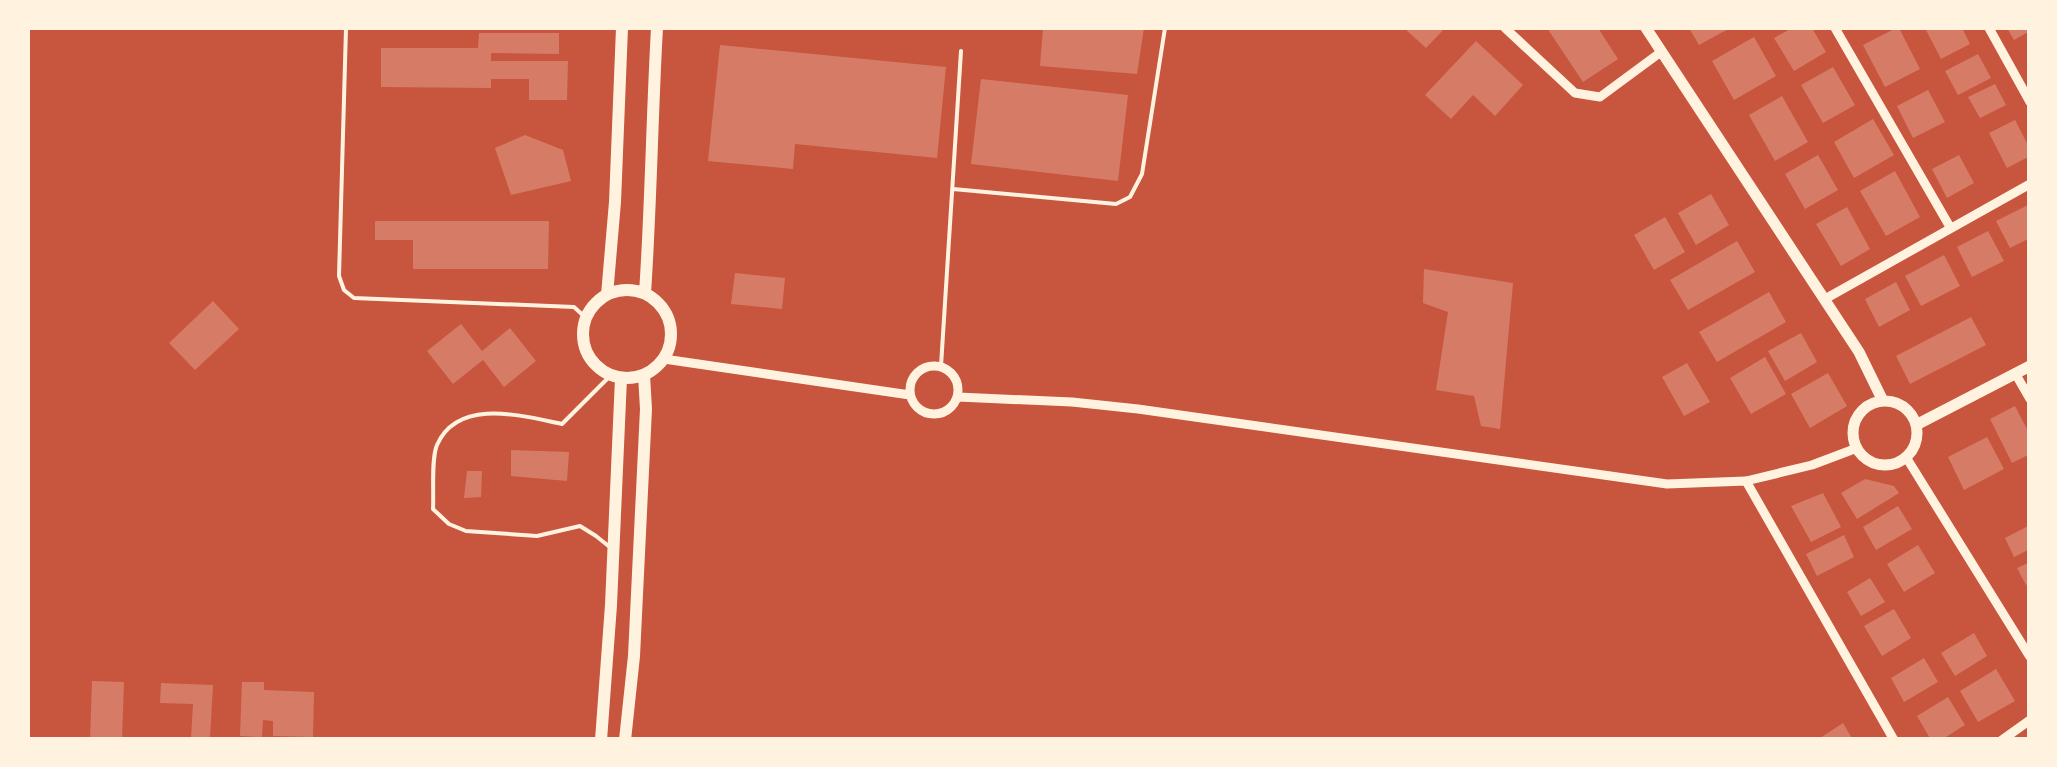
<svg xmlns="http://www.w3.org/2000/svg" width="2057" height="767" font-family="Karla,sans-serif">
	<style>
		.building { fill: #d67c66 }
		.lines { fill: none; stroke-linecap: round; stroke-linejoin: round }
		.service { stroke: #fff3e0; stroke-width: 4 }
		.minor { stroke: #fff3e0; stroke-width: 9 }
		.tertiary { stroke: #fff3e0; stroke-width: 11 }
		.secondary { stroke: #fff3e0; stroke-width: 12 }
	</style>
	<rect width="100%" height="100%" fill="#c8553d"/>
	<path class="building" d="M 1043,28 L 1144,28 L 1137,74 L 1040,66 Z
		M 1404,28 L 1445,28 L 1426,48 Z
		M 1547,28 L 1598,28 L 1618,59 L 1583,82 Z
		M 1689,28 L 1730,28 L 1699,45 Z
		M 1792,28 L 1812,28 L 1826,52 L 1794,71 L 1774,38 Z
		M 1896,28 L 1899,28 L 1920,69 L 1885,87 L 1863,45 Z
		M 1925,28 L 1962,28 L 1970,44 L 1941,59 Z
		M 2007,28 L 2030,28 L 2030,31 L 2014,40 Z
		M 479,33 L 559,33 L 559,54 L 491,53 L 491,61 L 568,61 L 567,100 L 529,100 L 529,79 L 491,79 L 491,88 L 381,87 L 381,48 L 478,48 Z
		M 1754,37 L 1776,76 L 1734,100 L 1712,61 Z
		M 1476,41 L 1523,85 L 1495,116 L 1473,95 L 1451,119 L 1425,95 Z
		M 720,45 L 946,67 L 937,158 L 795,144 L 793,169 L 708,161 Z
		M 1978,54 L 1991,78 L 1958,95 L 1945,71 Z
		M 1833,67 L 1855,105 L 1823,123 L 1801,85 Z
		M 981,79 L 1128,95 L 1118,181 L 971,164 Z
		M 1995,84 L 2006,105 L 1980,118 L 1968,97 Z
		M 1928,90 L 1945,122 L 1913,138 L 1897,106 Z
		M 1782,96 L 1808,142 L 1775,161 L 1749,115 Z
		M 1873,119 L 1894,155 L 1854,178 L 1834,142 Z
		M 2015,120 L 2030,149 L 2030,156 L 2007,168 L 1989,133 Z
		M 525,135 L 563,150 L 571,181 L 511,195 L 495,148 Z
		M 1818,155 L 1838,190 L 1805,209 L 1785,174 Z
		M 1959,155 L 1974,183 L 1947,198 L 1932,169 Z
		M 1895,171 L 1920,217 L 1886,236 L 1860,191 Z
		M 1711,194 L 1729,225 L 1696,245 L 1678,213 Z
		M 2030,204 L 2030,238 L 2010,248 L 1996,221 Z
		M 1847,207 L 1870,249 L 1841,266 L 1816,224 Z
		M 1665,217 L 1685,252 L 1654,270 L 1634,235 Z
		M 375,221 L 549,221 L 548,269 L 413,269 L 413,240 L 375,240 Z
		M 1988,231 L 2004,261 L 1972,277 L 1957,247 Z
		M 1737,241 L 1755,272 L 1688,310 L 1670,280 Z
		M 1944,255 L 1960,286 L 1921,306 L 1905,276 Z
		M 1424,269 L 1513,283 L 1500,429 L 1481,426 L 1474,396 L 1436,390 L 1448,312 L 1423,303 Z
		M 735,273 L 785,278 L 782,309 L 731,304 Z
		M 1896,282 L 1910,310 L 1879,327 L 1865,299 Z
		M 1769,292 L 1786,322 L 1717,362 L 1699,332 Z
		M 213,301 L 239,329 L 195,370 L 169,343 Z
		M 1971,317 L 1986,345 L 1910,384 L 1896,356 Z
		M 461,324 L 482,351 L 510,328 L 536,361 L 504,387 L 483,360 L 453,384 L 427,351 Z
		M 1801,333 L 1817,362 L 1785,381 L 1768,351 Z
		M 1765,357 L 1786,394 L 1751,414 L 1730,378 Z
		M 1687,363 L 1710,402 L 1684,416 L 1662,377 Z
		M 1828,373 L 1847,406 L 1810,428 L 1791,394 Z
		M 2015,406 L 2030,435 L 2030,454 L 2012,463 L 1990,419 Z
		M 1987,437 L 2004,469 L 1964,490 L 1948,457 Z
		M 511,450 L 569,452 L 567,481 L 511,476 Z
		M 467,471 L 482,471 L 481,497 L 464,498 Z
		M 1865,479 L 1894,486 L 1899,493 L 1857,519 L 1841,493 Z
		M 1823,493 L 1841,527 L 1811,542 L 1791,506 Z
		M 1898,506 L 1912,529 L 1876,550 L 1863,527 Z
		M 2030,525 L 2030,549 L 2014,557 L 2005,538 Z
		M 1844,535 L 1854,557 L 1817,576 L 1806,554 Z
		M 1918,545 L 1935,573 L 1904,592 L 1887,564 Z
		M 2030,562 L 2030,583 L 2026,585 L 2017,568 Z
		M 1870,578 L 1885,602 L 1861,616 L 1847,592 Z
		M 1894,609 L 1911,638 L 1882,656 L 1864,626 Z
		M 1974,633 L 1987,656 L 1955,676 L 1941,653 Z
		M 1924,658 L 1938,682 L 1904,702 L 1891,678 Z
		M 1996,669 L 2015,701 L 1978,722 L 1960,691 Z
		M 92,681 L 124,682 L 122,740 L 90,740 Z
		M 242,682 L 264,682 L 264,690 L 314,692 L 313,737 L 273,736 L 273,721 L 263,720 L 262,737 L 240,736 Z
		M 161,683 L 213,685 L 210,738 L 191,738 L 193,704 L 160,703 Z
		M 1948,697 L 1965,725 L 1941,740 L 1931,740 L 1917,716 Z
		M 1843,723 L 1853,740 L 1817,740 Z"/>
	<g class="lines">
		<path class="service" d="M 346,28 L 339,276 L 344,290 L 354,298 L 574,307 L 586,318
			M 953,189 L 1116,204 L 1130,197 L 1142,174 L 1165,28
			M 941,366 L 961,51
			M 611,548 L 596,536 L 580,526 L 537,536 L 466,531 L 449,524 L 433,509 C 434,492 431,459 437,445 C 458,397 523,416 562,424 L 611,375"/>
		<path class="minor" d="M 1505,28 L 1575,93 L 1600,97 L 1661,52
			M 1835,28 L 1950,227
			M 1989,28 L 2030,102
			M 1825,299 L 2030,184
			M 664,359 L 910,395
			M910 390a24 24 0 1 1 48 0a24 24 0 1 1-48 0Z
			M 2015,373 L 2030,399
			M 958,397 L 1072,402 L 1138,409 L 1667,484 L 1746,481 L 1812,465 L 1857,448
			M 1906,457 L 2030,657
			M 1746,481 L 1894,740
			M 2002,740 L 2030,720"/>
		<path class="tertiary" d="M 1646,28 L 1859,352 L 1883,401
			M1853 433a32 32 0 1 1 64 0a32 32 0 1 1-64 0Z
			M 1916,425 L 2030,366"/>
		<path class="secondary" d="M583 334a44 44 0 1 1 88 0a44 44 0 1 1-88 0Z
			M 645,293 C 651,205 652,116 657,28
			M 607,295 L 615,202 L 622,28
			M 601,740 L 611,605 L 621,378
			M 625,740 L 634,656 L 646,409 L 644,375"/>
	</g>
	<rect width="2057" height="767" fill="none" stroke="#fff3e0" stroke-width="60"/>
</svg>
